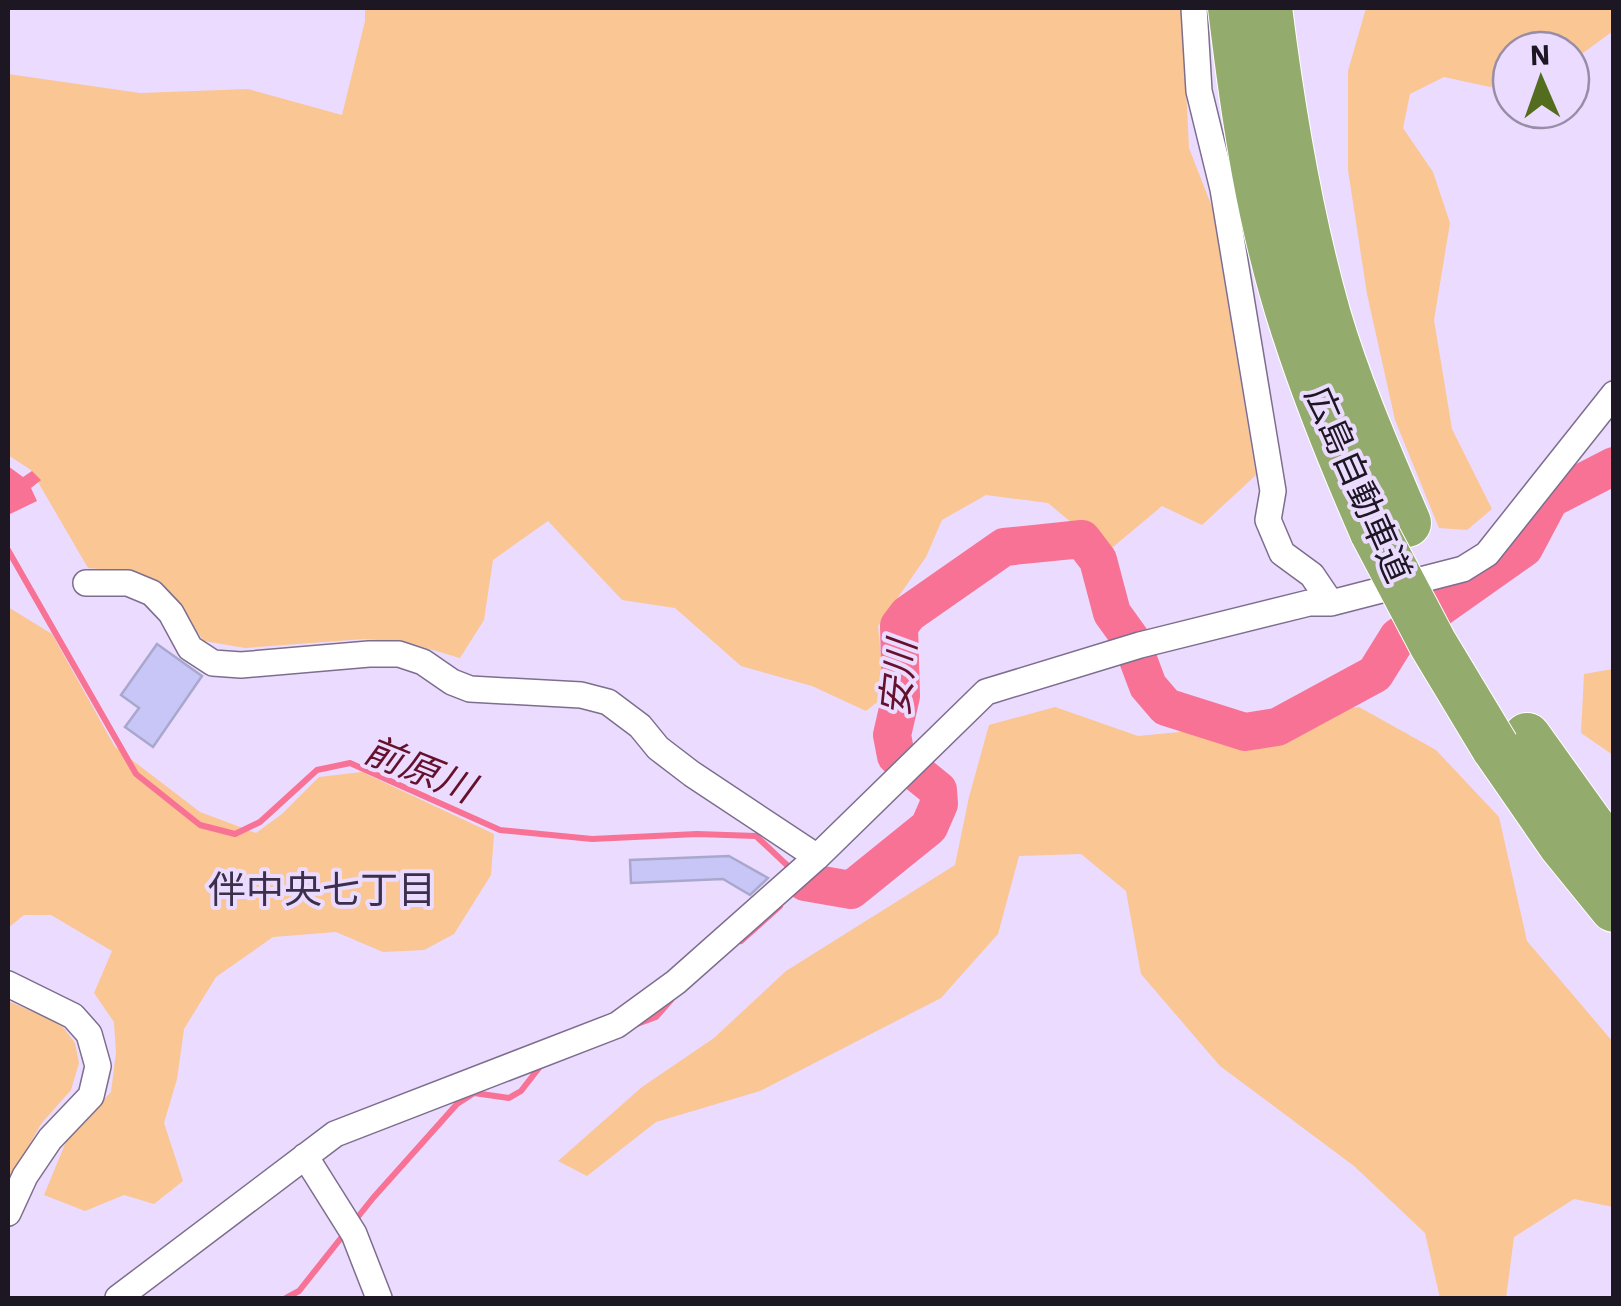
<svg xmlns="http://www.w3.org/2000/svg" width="1621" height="1306" font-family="'IBM Plex Sans','Noto Sans JP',sans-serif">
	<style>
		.green { fill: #fac693 }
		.water { fill: #f77295 }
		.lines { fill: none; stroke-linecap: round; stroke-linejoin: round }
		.stream { stroke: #f77295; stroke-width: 6 }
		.river { stroke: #f77295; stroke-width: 38 }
		.building { fill: #c7c6f6; stroke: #a9a8cc; stroke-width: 2.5 }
		.street-casing { stroke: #7d6e8e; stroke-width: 28 }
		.highway-casing { stroke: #fff; stroke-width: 50 }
		.street { stroke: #fff; stroke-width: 25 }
		.highway { stroke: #93ab6c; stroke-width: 48 }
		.highway-bridge-casing { stroke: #fff; stroke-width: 50; stroke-linecap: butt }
		.highway-bridge { stroke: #93ab6c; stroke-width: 48 }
		.labels { text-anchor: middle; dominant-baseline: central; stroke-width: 8; stroke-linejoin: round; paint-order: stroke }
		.street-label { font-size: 35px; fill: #1c1723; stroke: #ebdbff }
		.water-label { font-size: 38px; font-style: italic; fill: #65112e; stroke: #ebdbff }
		.neighbourhood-label { font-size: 38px; fill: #3c2f4b; stroke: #ebdbff }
	</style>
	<rect width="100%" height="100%" fill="#ebdbff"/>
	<path class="green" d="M 365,8 L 1182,8 L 1189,148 L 1212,207 L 1256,475 L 1202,525 L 1162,506 L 1107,552 L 1048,503 L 986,495 L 942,520 L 926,557 L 878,626 L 885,696 L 866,711 L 812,686 L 741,666 L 675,608 L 622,600 L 548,521 L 493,560 L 484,620 L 460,658 L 406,642 L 364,639 L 245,648 L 204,641 L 171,598 L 134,572 L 88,568 L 31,470 L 8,455 L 8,74 L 140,93 L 248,89 L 342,115 L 365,21 Z
		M 1366,8 L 1613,8 L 1613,31 L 1579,56 L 1571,59 L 1571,50 L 1511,50 L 1511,79 L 1490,87 L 1444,77 L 1410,94 L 1403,128 L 1433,172 L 1450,223 L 1434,320 L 1452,429 L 1492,509 L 1467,530 L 1439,528 L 1395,420 L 1367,294 L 1348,170 L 1348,71 Z
		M 8,607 L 52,634 L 115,747 L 200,812 L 256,833 L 282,814 L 319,777 L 362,772 L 494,834 L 491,875 L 454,934 L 424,950 L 383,952 L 336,932 L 273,937 L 216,977 L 184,1029 L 177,1079 L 164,1123 L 183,1181 L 154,1204 L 124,1195 L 85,1211 L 44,1195 L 68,1137 L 111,1092 L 116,1053 L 114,1022 L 94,993 L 112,951 L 51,915 L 24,915 L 8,928 Z
		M 1613,669 L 1614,669 L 1613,755 L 1581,733 L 1584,674 Z
		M 1055,707 L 1138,736 L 1243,726 L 1359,707 L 1436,750 L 1499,817 L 1527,941 L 1613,1042 L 1613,1207 L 1574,1199 L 1514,1237 L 1506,1298 L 1440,1298 L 1425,1233 L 1354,1166 L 1220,1066 L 1141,974 L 1126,891 L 1081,854 L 1019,856 L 998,934 L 941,998 L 760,1091 L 656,1122 L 587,1176 L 558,1161 L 642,1087 L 714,1038 L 786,971 L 955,865 L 969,797 L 989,725 Z
		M 8,1001 L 60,1023 L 75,1043 L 79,1063 L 71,1090 L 41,1124 L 8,1183 Z"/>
	<path class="water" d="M 8,466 L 23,477 L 32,471 L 41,480 L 31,488 L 37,501 L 8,515 Z"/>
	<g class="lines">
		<path class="stream" d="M 8,550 L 136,774 L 200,825 L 235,834 L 260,822 L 317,770 L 350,763 L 500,830 L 592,839 L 697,834 L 756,836 L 789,867
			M 741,941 L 780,906
			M 637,1024 L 656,1017 L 671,1000
			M 353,1223 L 373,1198 L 457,1104 L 474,1093 L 509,1098 L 521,1091 L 542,1064
			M 286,1298 L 299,1291 L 345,1233"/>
		<path class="river" d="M 805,882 L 851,890 L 929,827 L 939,804 L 938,790 L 896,756 L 892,735 L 901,696 L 899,626 L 908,614 L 1004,547 L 1082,539 L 1098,560 L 1112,613 L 1130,638 L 1148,686 L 1166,707 L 1245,732 L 1277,727 L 1375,674 L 1398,637 L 1524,548 L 1550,499 L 1614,466"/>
	</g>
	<path class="building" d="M 157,644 L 202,676 L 153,747 L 125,727 L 139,708 L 121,695 Z
		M 729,856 L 768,878 L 750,895 L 723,879 L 631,883 L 630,860 Z"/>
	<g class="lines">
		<g class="street-casing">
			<path id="street" d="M 1194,8 L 1199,91 L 1223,189 L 1273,491 L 1268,520 L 1282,553 L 1312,575 L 1331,603
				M 86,583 L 128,583 L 152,593 L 171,613 L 190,648 L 213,663 L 241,665 L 369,654 L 399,654 L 423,662 L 452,682 L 470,689 L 581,695 L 608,702 L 640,726 L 658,748 L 692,774 L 817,857
				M 8,984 L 73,1016 L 89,1034 L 98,1066 L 91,1096 L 50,1139 L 25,1176 L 8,1213
				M 305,1156 L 354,1234 L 379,1298
				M 118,1298 L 335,1134 L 617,1025 L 676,982 L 817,857 L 986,692 L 1140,645 L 1309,603 L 1331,603 L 1463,569 L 1487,554 L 1614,394"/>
		</g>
		<g class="highway-casing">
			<path id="highway" d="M 1232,8 C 1245,116 1261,227 1296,332 C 1318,400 1345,466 1374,532
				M 1268,8 C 1281,112 1298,215 1327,316 C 1348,387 1378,455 1407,523
				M 1527,737 L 1590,825 L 1614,854
				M 1495,747 L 1562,844 L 1614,908"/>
		</g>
		<use href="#street" class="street"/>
		<use href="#highway" class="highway"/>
		<g class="highway-bridge-casing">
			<path id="highway-bridge" d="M 1374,532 L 1433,644 L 1495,747"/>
		</g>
		<use href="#highway-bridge" class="highway-bridge"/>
	</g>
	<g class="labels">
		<g class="street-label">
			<text transform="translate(1359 484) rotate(66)">広島自動車道</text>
		</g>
		<g class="water-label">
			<text transform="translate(897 678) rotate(-84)">安川</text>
			<text transform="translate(420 768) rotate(22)">前原川</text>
		</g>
		<g class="neighbourhood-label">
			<text x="322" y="888">伴中央七丁目</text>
		</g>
	</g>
	<rect width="1621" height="1306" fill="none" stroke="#1c1723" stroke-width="20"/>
	<g transform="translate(1541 80) rotate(358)"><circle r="48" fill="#ebdbff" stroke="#988da7" stroke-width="2.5"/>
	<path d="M0-8L18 38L0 25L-18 38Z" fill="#536c1e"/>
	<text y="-15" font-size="28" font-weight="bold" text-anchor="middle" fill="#1c1723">N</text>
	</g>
</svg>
